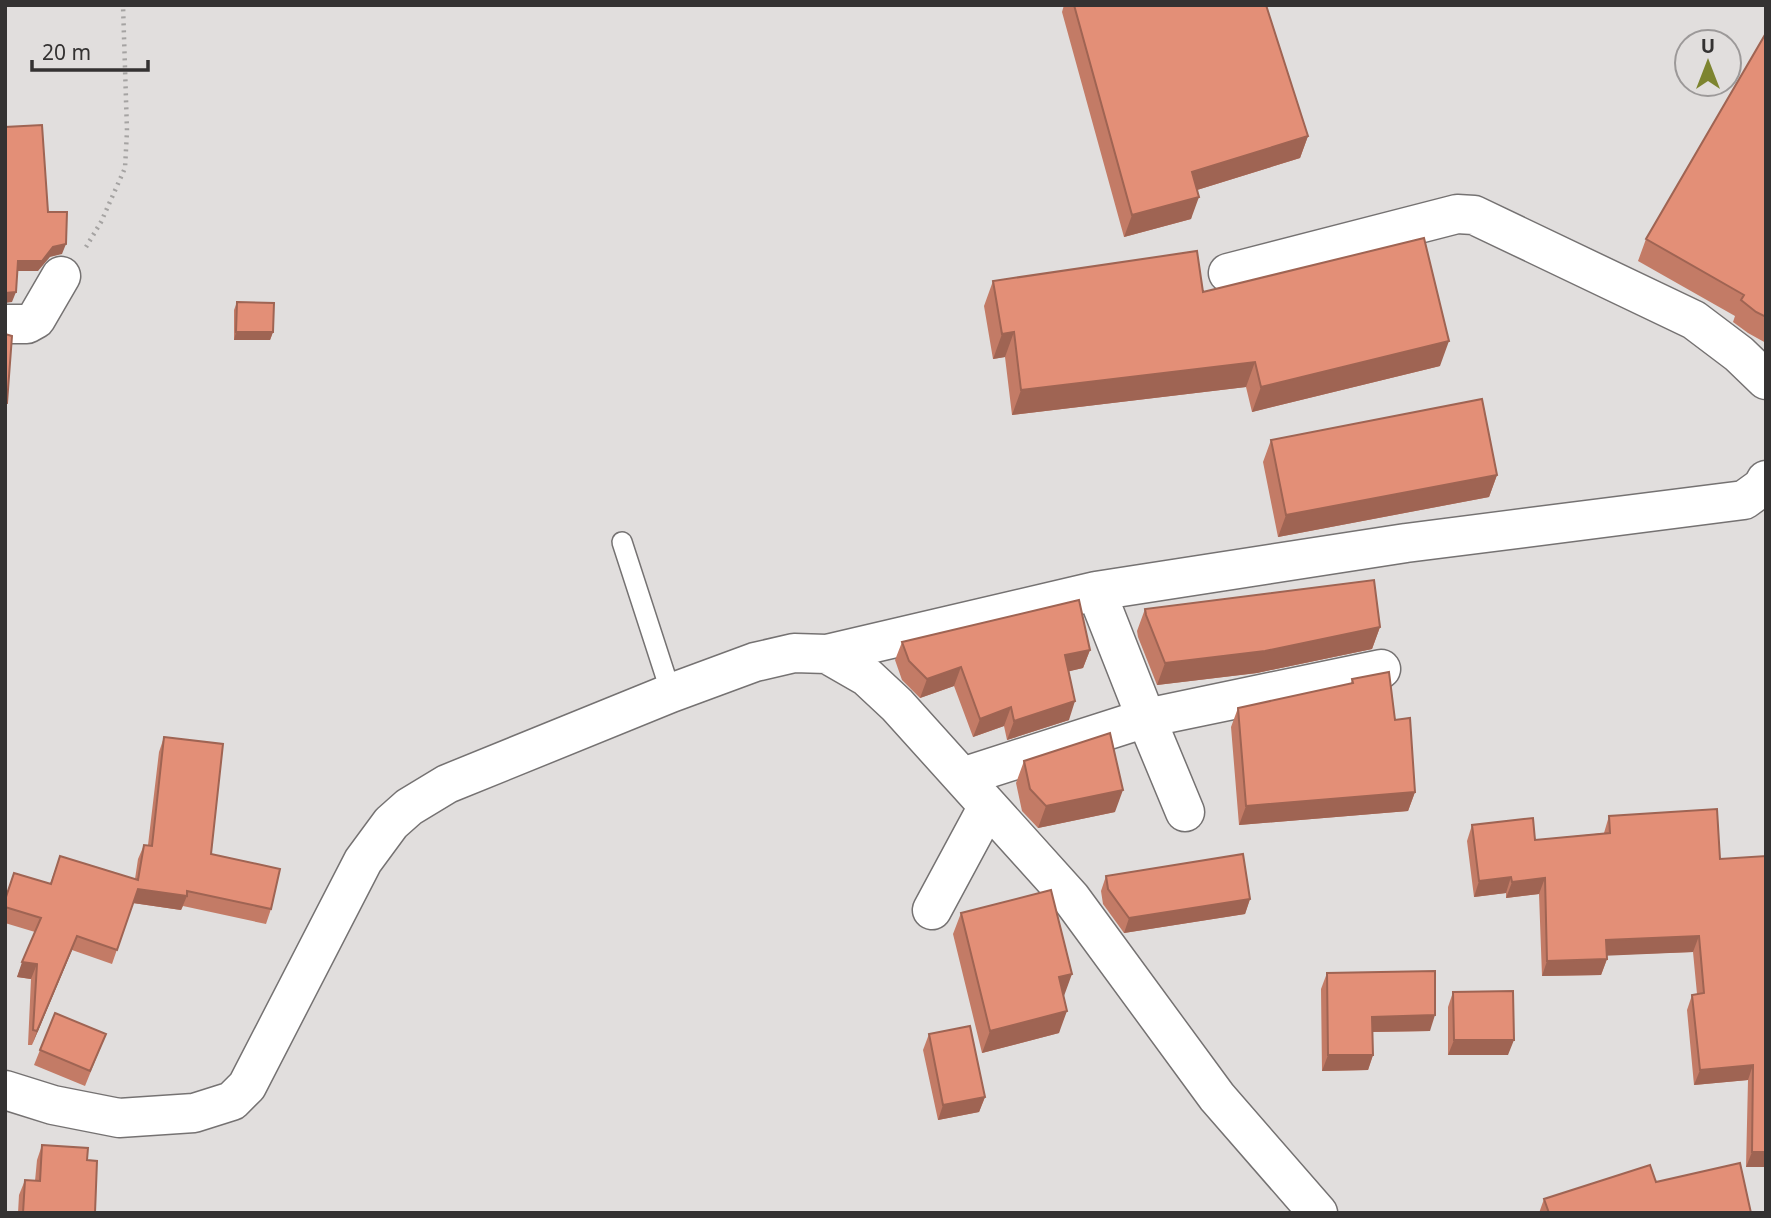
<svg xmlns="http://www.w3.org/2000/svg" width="1771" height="1218" font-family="'Noto Sans',sans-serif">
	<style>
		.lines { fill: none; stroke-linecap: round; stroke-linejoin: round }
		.service-casing { stroke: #757272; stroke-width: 22 }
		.minor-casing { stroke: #757272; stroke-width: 41 }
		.path { stroke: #a5a3a2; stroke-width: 4.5; stroke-dasharray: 2 5; stroke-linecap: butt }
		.service { stroke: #fff; stroke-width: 19 }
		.minor { stroke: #fff; stroke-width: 38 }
		.wall { fill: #c37b66 }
		.shaded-wall { fill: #9f6453 }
		.building { fill: #e38f77; stroke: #9f6453; stroke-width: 2 }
	</style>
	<rect width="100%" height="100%" fill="#e1dedd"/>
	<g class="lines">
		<g class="service-casing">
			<path id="service" d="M 622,542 L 671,693"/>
		</g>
		<g class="minor-casing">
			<path id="minor" d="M 1228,273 L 1457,214 L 1474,215 L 1694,320 L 1739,354 L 1766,380
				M 5,324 L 27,324 L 36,319 L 61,276
				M 827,654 L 1096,591
				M 1381,669 L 1146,718 L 1096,591 L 1406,543 L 1744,500 L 1762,487 L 1766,480
				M 962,777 L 1146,718 L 1185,812
				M 932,910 L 988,806
				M 5,1090 L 53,1105 L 119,1118 L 194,1113 L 232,1101 L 247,1086 L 363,861 L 391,823 L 409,807 L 447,784 L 671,693 L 755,662 L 794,653 L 827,654 L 867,677 L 897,705 L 1071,898 L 1217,1097 L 1318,1213"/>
		</g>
		<path class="path" d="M 86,247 L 101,222 L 125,168 L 127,131 L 123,5"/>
		<use href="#service" class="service"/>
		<use href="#minor" class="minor"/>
	</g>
	<path class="wall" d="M 1064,5 L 1266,5 L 1308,136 L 1300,158 L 1197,190 L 1191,219 L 1124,237 L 1062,12 Z
		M 1766,33 L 1766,343 L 1748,333 L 1733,322 L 1735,316 L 1638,261 L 1646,239 Z
		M 993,281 L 1203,292 L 1440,366 L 1252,412 L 1246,387 L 1012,415 L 1005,357 L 993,359 L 984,306 Z
		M 237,302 L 273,332 L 270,340 L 234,340 L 234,310 Z
		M 1271,440 L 1497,475 L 1489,497 L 1278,537 L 1263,462 Z
		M 1145,609 L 1380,627 L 1372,649 L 1257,673 L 1157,685 L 1138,637 L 1137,631 Z
		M 902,642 L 1090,650 L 1083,668 L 1069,671 L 1069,720 L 1007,740 L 1004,726 L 973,737 L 954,686 L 920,698 L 902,680 L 895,660 Z
		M 1352,679 L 1395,720 L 1415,792 L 1408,811 L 1239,825 L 1231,727 L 1238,708 L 1351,684 Z
		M 164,737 L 211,854 L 271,909 L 266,924 L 183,906 L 181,910 L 133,903 L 112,964 L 72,950 L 32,1045 L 28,1045 L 31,979 L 17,977 L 35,932 L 5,923 L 5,898 L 14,873 L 50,884 L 60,856 L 135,879 L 138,859 L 144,845 L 148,845 L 159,752 Z
		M 1024,761 L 1115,812 L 1038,828 L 1022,811 L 1016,783 Z
		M 1609,816 L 1720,859 L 1766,856 L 1766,1167 L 1746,1167 L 1748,1080 L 1694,1085 L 1687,1010 L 1692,995 L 1697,994 L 1693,952 L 1606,955 L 1607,959 L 1601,975 L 1542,976 L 1539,894 L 1506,898 L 1506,893 L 1474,897 L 1467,841 L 1472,825 L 1535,840 L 1604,833 Z
		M 1106,876 L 1250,899 L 1245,914 L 1124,933 L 1103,904 L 1101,891 Z
		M 961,913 L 1064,996 L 1059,1033 L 982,1053 L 953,934 Z
		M 1327,973 L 1430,1031 L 1373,1032 L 1373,1055 L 1368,1070 L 1322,1071 L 1321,989 Z
		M 1453,992 L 1508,1055 L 1448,1055 L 1448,1007 Z
		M 106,1034 L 85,1086 L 34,1065 L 40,1050 Z
		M 929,1034 L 985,1097 L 979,1112 L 938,1120 L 923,1050 Z
		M 42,1145 L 87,1160 L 95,1213 L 18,1213 L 19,1195 L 25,1180 L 35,1181 L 37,1160 Z
		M 1656,1182 L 1751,1213 L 1539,1213 L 1544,1199 Z"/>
	<path class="shaded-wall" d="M 1308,136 L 1300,158 L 1184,194 L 1192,172 Z
		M 1199,197 L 1191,219 L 1124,237 L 1132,215 Z
		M 66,244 L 62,254 L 50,257 L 38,271 L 14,271 L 18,261 L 53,247 Z
		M 16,292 L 12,302 L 5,303 L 5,293 Z
		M 236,332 L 273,332 L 270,340 L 234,340 Z
		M 1014,332 L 1005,357 L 993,359 L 1002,334 Z
		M 1449,341 L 1440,366 L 1252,412 L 1261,387 Z
		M 1255,362 L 1246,387 L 1012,415 L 1021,390 Z
		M 1497,475 L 1489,497 L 1278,537 L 1286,515 Z
		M 1380,627 L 1372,649 L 1257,673 L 1157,685 L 1165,663 Z
		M 1090,650 L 1083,668 L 1058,674 L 1065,655 Z
		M 961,667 L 954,686 L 920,698 L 927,679 Z
		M 1075,701 L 1069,720 L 1007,740 L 1014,721 Z
		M 1011,707 L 1004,726 L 973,737 L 980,719 Z
		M 1123,790 L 1115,812 L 1038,828 L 1046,806 Z
		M 1415,792 L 1408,811 L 1239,825 L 1246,806 Z
		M 1511,877 L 1506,893 L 1474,897 L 1479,881 Z
		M 1545,878 L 1539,894 L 1506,898 L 1512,882 Z
		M 138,889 L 187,896 L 181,910 L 133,903 Z
		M 1250,899 L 1245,914 L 1124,933 L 1129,918 Z
		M 77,936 L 72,950 L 32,1045 L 37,1031 Z
		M 1699,936 L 1693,952 L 1600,956 L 1606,940 Z
		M 1607,959 L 1601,975 L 1542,976 L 1547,961 Z
		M 22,962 L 37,964 L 31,979 L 17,977 Z
		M 1072,974 L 1064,996 L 1051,999 L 1059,977 Z
		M 1067,1011 L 1059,1033 L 982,1053 L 990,1031 Z
		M 1435,1015 L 1430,1031 L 1367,1032 L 1372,1017 Z
		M 1454,1040 L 1514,1040 L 1508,1055 L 1448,1055 Z
		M 1328,1055 L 1373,1055 L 1368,1070 L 1322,1071 Z
		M 1753,1065 L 1748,1080 L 1694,1085 L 1700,1070 Z
		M 985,1097 L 979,1112 L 938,1120 L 943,1105 Z
		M 1752,1152 L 1766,1152 L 1766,1167 L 1746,1167 Z"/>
	<path class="building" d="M 1074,5 L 1266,5 L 1308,136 L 1192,172 L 1199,197 L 1132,215 Z
		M 1766,33 L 1766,317 L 1756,312 L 1741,300 L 1744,295 L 1646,239 Z
		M 42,125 L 48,212 L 67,212 L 66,244 L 53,247 L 42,261 L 18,261 L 16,292 L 5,293 L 5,127 Z
		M 1424,238 L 1449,341 L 1261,387 L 1255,362 L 1021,390 L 1014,332 L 1002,334 L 993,281 L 1197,251 L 1203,292 Z
		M 237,302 L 274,303 L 273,332 L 236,332 Z
		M 5,334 L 12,336 L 7,403 L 5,403 Z
		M 1482,399 L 1497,475 L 1286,515 L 1271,440 Z
		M 1374,580 L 1380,627 L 1265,651 L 1165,663 L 1146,615 L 1145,609 Z
		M 1079,600 L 1090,650 L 1065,655 L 1075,701 L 1014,721 L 1011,707 L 980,719 L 961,667 L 927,679 L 909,661 L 902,642 Z
		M 1389,672 L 1395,720 L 1410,718 L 1415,792 L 1246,806 L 1238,708 L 1353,683 L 1352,679 Z
		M 1110,733 L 1123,790 L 1046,806 L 1030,789 L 1024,761 Z
		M 164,737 L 223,744 L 211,854 L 280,869 L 271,909 L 187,891 L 187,896 L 138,889 L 117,950 L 77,936 L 37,1031 L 33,1030 L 37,964 L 22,962 L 41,918 L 5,907 L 5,900 L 14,873 L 51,884 L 60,856 L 138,880 L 144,845 L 152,846 Z
		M 1717,809 L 1720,859 L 1766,856 L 1766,1152 L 1752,1152 L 1753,1065 L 1700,1070 L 1692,995 L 1704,993 L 1699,936 L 1606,940 L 1607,959 L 1547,961 L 1545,878 L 1512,882 L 1511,877 L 1479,881 L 1472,825 L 1533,818 L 1535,840 L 1610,833 L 1609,816 Z
		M 1243,854 L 1250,899 L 1129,918 L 1108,889 L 1106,876 Z
		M 1051,890 L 1072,974 L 1059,977 L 1067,1011 L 990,1031 L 961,913 Z
		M 1435,971 L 1435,1015 L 1372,1017 L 1373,1055 L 1328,1055 L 1327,973 Z
		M 1513,991 L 1514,1040 L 1454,1040 L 1453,992 Z
		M 55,1013 L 106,1034 L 90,1071 L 40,1050 Z
		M 970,1026 L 985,1097 L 943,1105 L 929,1034 Z
		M 42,1145 L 88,1148 L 87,1160 L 97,1161 L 95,1213 L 23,1213 L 25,1180 L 40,1181 Z
		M 1740,1163 L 1751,1213 L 1549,1213 L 1544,1199 L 1650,1165 L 1656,1182 Z"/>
	<rect width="1771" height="1218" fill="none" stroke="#343232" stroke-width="14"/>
	<g transform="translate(1708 63)"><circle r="33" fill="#e1dedd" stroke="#9c9999" stroke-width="2"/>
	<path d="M0-5L12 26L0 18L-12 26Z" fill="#7d842f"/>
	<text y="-10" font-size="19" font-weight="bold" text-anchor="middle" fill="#343232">U</text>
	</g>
	<path d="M32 60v10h116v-10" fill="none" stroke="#343232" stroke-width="3.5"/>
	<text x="42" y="60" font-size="21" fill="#343232" stroke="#e1dedd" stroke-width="5" paint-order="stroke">20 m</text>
</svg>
